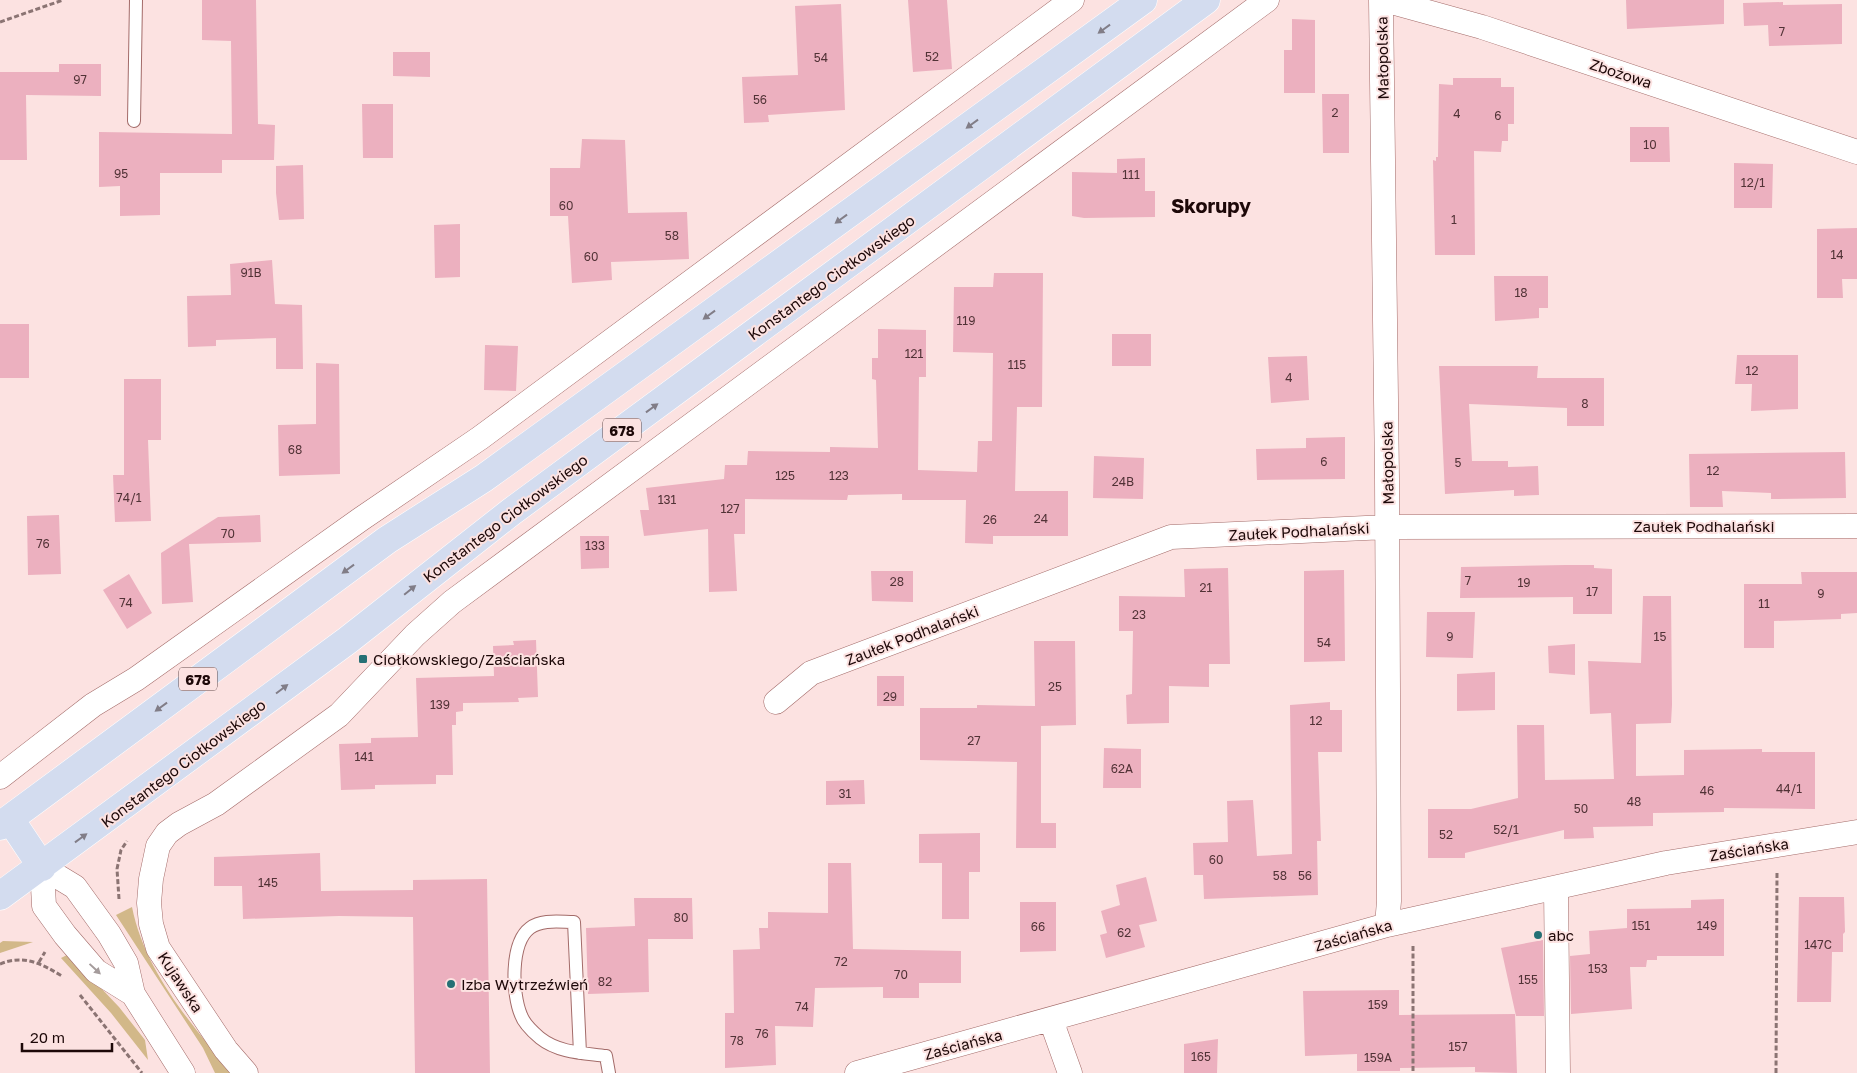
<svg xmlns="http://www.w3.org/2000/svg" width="1857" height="1073" font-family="'Golos Text',sans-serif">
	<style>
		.green { fill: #d2b889 }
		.building { fill: #ecb0bf }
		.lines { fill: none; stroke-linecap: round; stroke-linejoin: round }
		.service-casing { stroke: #a36b69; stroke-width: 14 }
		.minor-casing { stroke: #a36b69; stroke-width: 25 }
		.trunk-casing { stroke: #fff; stroke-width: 29 }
		.path { stroke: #8b7473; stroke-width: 3; stroke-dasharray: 5 2.5; stroke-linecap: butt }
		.service { stroke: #fff; stroke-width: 12 }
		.minor { stroke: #fff; stroke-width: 24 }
		.trunk { stroke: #d3dcef; stroke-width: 28 }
		.oneway { fill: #817d87 }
		.oneway2 { fill: #a59c9c }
		.poi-dot { fill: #257075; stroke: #fce2e1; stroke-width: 2 }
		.labels { text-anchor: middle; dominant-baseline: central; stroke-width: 4; stroke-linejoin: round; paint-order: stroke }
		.number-label { font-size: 12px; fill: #513236 }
		.shield { fill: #fce2e1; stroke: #604949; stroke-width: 1 }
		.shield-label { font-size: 14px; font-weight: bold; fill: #1d0808 }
		.street-label { font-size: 15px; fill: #1d0808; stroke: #fce2e1 }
		.poi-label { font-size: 15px; fill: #1d0808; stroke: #fce2e1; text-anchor: start }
		.district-label { font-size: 20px; font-weight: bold; fill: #1d0808; stroke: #fce2e1 }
	</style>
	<rect width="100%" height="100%" fill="#fce2e1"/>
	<path class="green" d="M 132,907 C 145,972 191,1024 232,1073 L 215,1073 L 203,1048 L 116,915 Z
		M 3,941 L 33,942 L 0,953 L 0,943 Z
		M 67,955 L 81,967 L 119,1007 L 145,1040 L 148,1060 L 111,1013 L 61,958 Z"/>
	<path class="building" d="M 202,0 L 256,0 L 258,124 L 275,125 L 274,160 L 222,160 L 222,173 L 160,173 L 160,215 L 120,216 L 120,186 L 99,187 L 99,132 L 232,134 L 231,41 L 202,40 Z
		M 908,0 L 947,0 L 952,69 L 913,72 Z
		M 1626,0 L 1724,0 L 1724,24 L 1627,29 Z
		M 1783,2 L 1783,5 L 1842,4 L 1842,44 L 1769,46 L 1768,25 L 1744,26 L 1743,3 Z
		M 841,4 L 845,110 L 768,115 L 769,122 L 744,123 L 742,77 L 798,75 L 795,6 Z
		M 1292,19 L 1315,20 L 1315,93 L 1284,93 L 1284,50 L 1292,50 Z
		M 393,52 L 430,52 L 430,77 L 393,76 Z
		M 59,64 L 101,64 L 101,96 L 26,95 L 27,160 L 0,160 L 0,72 L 59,72 Z
		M 1453,78 L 1501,78 L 1501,87 L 1514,87 L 1514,124 L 1508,124 L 1508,141 L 1502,141 L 1501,152 L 1474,151 L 1475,255 L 1435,255 L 1433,160 L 1436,161 L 1436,157 L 1438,157 L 1439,84 L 1453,85 Z
		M 1322,94 L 1349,94 L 1349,153 L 1323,153 Z
		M 362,104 L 393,104 L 393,158 L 363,158 Z
		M 1630,127 L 1669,127 L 1670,162 L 1630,162 Z
		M 582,139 L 625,140 L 628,213 L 687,212 L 689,259 L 611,262 L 612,280 L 572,283 L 568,216 L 550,216 L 550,168 L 580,168 Z
		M 1145,158 L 1145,191 L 1155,191 L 1155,217 L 1084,218 L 1072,216 L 1072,172 L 1117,173 L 1117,159 Z
		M 1734,163 L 1773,164 L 1772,208 L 1734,208 Z
		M 303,165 L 304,219 L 279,220 L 276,193 L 276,166 Z
		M 460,224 L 460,277 L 435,278 L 434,225 Z
		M 1857,228 L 1857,279 L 1842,279 L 1843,298 L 1817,298 L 1817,229 Z
		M 272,260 L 275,304 L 302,305 L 303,369 L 276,369 L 276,338 L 216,340 L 216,346 L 188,347 L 187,296 L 231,295 L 230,264 Z
		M 994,273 L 1043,273 L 1042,407 L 1017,407 L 1015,491 L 1068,491 L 1068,536 L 993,536 L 993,544 L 965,543 L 966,500 L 902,500 L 902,494 L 848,495 L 847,500 L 745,499 L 745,534 L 734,534 L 737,591 L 709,592 L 708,529 L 644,536 L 640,510 L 649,510 L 646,488 L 724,479 L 725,465 L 747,465 L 748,451 L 830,452 L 830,447 L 878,448 L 876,380 L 872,379 L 872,358 L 878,358 L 878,329 L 926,330 L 926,377 L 919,377 L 918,470 L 977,472 L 978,441 L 992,441 L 993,353 L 953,352 L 954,287 L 993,287 Z
		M 1494,276 L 1548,276 L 1548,308 L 1539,308 L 1539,318 L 1495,321 Z
		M 0,324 L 29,324 L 29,378 L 0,378 Z
		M 1112,334 L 1151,334 L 1151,366 L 1112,366 Z
		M 485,345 L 518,346 L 516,391 L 484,390 Z
		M 1737,355 L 1798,355 L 1798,409 L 1751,411 L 1752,384 L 1735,384 Z
		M 1307,356 L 1309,400 L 1271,403 L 1268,357 Z
		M 316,363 L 339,364 L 340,474 L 279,476 L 278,425 L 316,424 Z
		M 1439,366 L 1538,366 L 1537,378 L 1604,378 L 1604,426 L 1567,426 L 1567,408 L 1469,404 L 1472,461 L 1508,461 L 1508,467 L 1538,466 L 1539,495 L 1514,496 L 1514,490 L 1445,494 Z
		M 124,379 L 161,379 L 161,440 L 148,440 L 151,521 L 115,522 L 113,475 L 124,475 Z
		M 1345,437 L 1345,479 L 1257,480 L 1256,449 L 1306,448 L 1306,438 Z
		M 1845,452 L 1846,498 L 1771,499 L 1771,493 L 1722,491 L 1723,507 L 1690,507 L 1689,454 Z
		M 1094,456 L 1144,458 L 1143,499 L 1093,498 Z
		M 59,515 L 61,574 L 28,575 L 27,516 Z
		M 260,515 L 261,542 L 189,544 L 193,602 L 162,604 L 161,553 L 218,517 Z
		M 580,536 L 609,536 L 609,568 L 581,569 Z
		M 1566,565 L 1594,565 L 1594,568 L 1612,569 L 1612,614 L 1573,614 L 1573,597 L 1460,598 L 1461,567 Z
		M 1228,568 L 1230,664 L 1209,664 L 1209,687 L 1169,686 L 1169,723 L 1127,724 L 1126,695 L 1132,694 L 1133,631 L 1119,631 L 1119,596 L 1185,597 L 1184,569 Z
		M 1344,570 L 1345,661 L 1304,662 L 1304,571 Z
		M 871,571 L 913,571 L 913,602 L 872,601 Z
		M 1801,572 L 1857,572 L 1857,613 L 1841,614 L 1841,619 L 1774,621 L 1774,648 L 1744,648 L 1744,584 L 1802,584 Z
		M 129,574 L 152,613 L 127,629 L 103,590 Z
		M 1643,596 L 1671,596 L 1672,705 L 1671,723 L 1636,724 L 1636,776 L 1684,775 L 1684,750 L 1762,749 L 1762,752 L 1815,752 L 1815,809 L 1724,808 L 1724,812 L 1653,813 L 1653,826 L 1593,827 L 1594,838 L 1564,839 L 1564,830 L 1465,853 L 1465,858 L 1428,858 L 1428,809 L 1471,809 L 1518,798 L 1517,725 L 1544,725 L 1545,780 L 1614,779 L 1611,713 L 1590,714 L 1588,661 L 1641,663 Z
		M 1427,612 L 1475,612 L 1473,658 L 1426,657 Z
		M 536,640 L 538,697 L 518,698 L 519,702 L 463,703 L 463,711 L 456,712 L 456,725 L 452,725 L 453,775 L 436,775 L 436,784 L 375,785 L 375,789 L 341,790 L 339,744 L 371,743 L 371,738 L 418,737 L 416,678 L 494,676 L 493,646 L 514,645 L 513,641 Z
		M 1034,641 L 1075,641 L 1076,725 L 1041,726 L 1041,823 L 1056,823 L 1056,848 L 1016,848 L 1017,762 L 920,760 L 920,708 L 977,708 L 977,705 L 1035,706 Z
		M 1575,644 L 1575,675 L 1549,673 L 1548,646 Z
		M 1495,672 L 1495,710 L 1457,711 L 1457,674 Z
		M 877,676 L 904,676 L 904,706 L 877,706 Z
		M 1330,702 L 1330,710 L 1342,710 L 1342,752 L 1318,752 L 1321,841 L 1317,841 L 1318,895 L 1204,899 L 1203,875 L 1194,875 L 1193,843 L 1228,842 L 1227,801 L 1253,800 L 1257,856 L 1292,854 L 1290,705 Z
		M 1104,748 L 1141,749 L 1141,788 L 1103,788 Z
		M 864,780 L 865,804 L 826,805 L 826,781 Z
		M 980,833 L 980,872 L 969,872 L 969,919 L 942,919 L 942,863 L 919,863 L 919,834 Z
		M 320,853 L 321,891 L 413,890 L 413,880 L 487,879 L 490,1073 L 415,1073 L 413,917 L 339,916 L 243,919 L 242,886 L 214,886 L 214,857 Z
		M 828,863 L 851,863 L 853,949 L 961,951 L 961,983 L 919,983 L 919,998 L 883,998 L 883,987 L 815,988 L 813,1027 L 775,1026 L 776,1065 L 725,1068 L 725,1013 L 734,1013 L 733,950 L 760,949 L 759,928 L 768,928 L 768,912 L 828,913 Z
		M 1146,877 L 1157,921 L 1139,925 L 1145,947 L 1106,958 L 1100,935 L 1107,933 L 1101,911 L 1120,905 L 1116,885 Z
		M 1799,897 L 1844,897 L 1845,932 L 1843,934 L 1843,952 L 1832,952 L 1831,1002 L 1797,1002 Z
		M 634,898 L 692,898 L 693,939 L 648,939 L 649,992 L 588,994 L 586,928 L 635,926 Z
		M 1724,899 L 1724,956 L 1657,956 L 1657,960 L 1647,960 L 1646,967 L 1630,967 L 1632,1009 L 1571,1014 L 1570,956 L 1590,954 L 1589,931 L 1627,928 L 1627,909 L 1691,908 L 1691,900 Z
		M 1020,902 L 1056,902 L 1056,951 L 1020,952 Z
		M 1543,940 L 1544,1016 L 1516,1016 L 1501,948 Z
		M 1399,990 L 1399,1015 L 1515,1014 L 1517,1073 L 1475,1072 L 1475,1067 L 1400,1068 L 1400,1071 L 1357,1071 L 1357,1054 L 1305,1056 L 1303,991 Z
		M 1218,1039 L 1217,1073 L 1184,1073 L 1184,1044 Z"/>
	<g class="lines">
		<g class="service-casing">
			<path id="service" d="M 134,121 L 136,0
				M 580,1053 L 574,922 C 560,922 542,919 530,928 C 510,943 512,994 521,1015 C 524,1024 533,1032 540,1038 C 559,1053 584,1053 606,1056 L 609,1073"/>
		</g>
		<g class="minor-casing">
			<path id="minor" d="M 1381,0 L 1387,479 L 1389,901 L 1387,925
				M 1384,0 L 1482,27 L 1857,152
				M 776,702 L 811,673 L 1171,537 L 1387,527 L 1857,526
				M 0,777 L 93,705 L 136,679 L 361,519 L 480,438 L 1072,0
				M 42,867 L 75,887 L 109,934 L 126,963 L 133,994 L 183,1073
				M 42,867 L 44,906 L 65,935 L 96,971 L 133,994
				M 1556,888 L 1558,1073
				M 1051,1020 L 1070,1073
				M 246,1073 L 226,1050 L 158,948 L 151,924 L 149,903 L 151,879 L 158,846 L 167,833 L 179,824 L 216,804 L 339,715 L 415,635 L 452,602 L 1267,0
				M 857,1073 L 1387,925 L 1666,863 L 1857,832"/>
		</g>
		<g class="trunk-casing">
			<path id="trunk" d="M 10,819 L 42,867
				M 0,826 L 387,540 L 484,478 L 1143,0
				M 0,896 L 348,640 L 511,512 L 1206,0"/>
		</g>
		<path class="path" d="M 0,22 L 63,0
			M 119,899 L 117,869 L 121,850 L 127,841
			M 1413,946 L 1413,1073
			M 39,962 L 45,952
			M 0,964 C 24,954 42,964 62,976
			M 80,995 L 142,1073
			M 1776,1073 L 1777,872"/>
		<use href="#service" class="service"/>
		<use href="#minor" class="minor"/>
		<use href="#trunk" class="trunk"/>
	</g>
	<defs><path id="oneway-solid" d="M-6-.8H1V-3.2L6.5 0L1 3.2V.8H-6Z" transform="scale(1.25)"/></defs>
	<g class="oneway">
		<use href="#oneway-solid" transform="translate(1104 29) rotate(144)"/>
		<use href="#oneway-solid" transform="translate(972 124) rotate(144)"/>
		<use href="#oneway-solid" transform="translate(841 219) rotate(144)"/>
		<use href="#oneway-solid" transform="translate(709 315) rotate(144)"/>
		<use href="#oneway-solid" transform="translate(652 408) rotate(-36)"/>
		<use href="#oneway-solid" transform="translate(348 569) rotate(144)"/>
		<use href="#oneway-solid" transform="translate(410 590) rotate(-39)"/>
		<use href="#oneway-solid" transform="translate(282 689) rotate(-37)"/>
		<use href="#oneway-solid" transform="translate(161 707) rotate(144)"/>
		<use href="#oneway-solid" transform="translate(81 838) rotate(-36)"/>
	</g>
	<use class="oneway2" href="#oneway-solid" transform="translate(95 969) rotate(43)"/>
	<g class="poi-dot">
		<rect x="358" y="654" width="10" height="10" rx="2.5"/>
		<circle cx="1538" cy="935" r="5"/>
		<circle cx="451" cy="984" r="5"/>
	</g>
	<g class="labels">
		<g class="number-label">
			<text x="1782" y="31">7</text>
			<text x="932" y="56">52</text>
			<text x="821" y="57">54</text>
			<text x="80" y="79">97</text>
			<text x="760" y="99">56</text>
			<text x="1335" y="112">2</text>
			<text x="1457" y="113">4</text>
			<text x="1498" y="115">6</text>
			<text x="1650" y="144">10</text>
			<text x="121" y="173">95</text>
			<text x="1131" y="174">111</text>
			<text x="1753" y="182">12/1</text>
			<text x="566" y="205">60</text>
			<text x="1454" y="219">1</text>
			<text x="672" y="235">58</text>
			<text x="1837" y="254">14</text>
			<text x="591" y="256">60</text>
			<text x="251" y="272">91B</text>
			<text x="1521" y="292">18</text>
			<text x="966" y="320">119</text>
			<text x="914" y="353">121</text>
			<text x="1017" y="364">115</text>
			<text x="1752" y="370">12</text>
			<text x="1289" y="377">4</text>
			<text x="1585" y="403">8</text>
			<text x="295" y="449">68</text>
			<text x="1324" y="461">6</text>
			<text x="1458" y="462">5</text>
			<text x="1713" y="470">12</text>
			<text x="785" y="475">125</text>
			<text x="839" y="475">123</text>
			<text x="1123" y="481">24B</text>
			<text x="129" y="497">74/1</text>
			<text x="667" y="499">131</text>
			<text x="730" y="508">127</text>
			<text x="1041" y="518">24</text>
			<text x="990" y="519">26</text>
			<text x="228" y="533">70</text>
			<text x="43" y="543">76</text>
			<text x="595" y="545">133</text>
			<text x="1468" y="580">7</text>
			<text x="897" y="581">28</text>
			<text x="1524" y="582">19</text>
			<text x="1206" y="587">21</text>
			<text x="1592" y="591">17</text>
			<text x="1821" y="593">9</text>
			<text x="126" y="602">74</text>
			<text x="1764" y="603">11</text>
			<text x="1139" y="614">23</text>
			<text x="1450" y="636">9</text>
			<text x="1660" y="636">15</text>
			<text x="1324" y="642">54</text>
			<text x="1055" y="686">25</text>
			<text x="890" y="696">29</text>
			<text x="440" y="704">139</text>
			<text x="1316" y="720">12</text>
			<text x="974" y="740">27</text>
			<text x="364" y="756">141</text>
			<text x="1122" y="768">62A</text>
			<text x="1789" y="788">44/1</text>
			<text x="1707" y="790">46</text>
			<text x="845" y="793">31</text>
			<text x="1634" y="801">48</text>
			<text x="1581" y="808">50</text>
			<text x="1506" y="829">52/1</text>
			<text x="1446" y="834">52</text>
			<text x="1216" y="859">60</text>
			<text x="1280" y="875">58</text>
			<text x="1305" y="875">56</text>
			<text x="268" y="882">145</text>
			<text x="681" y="917">80</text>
			<text x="1641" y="925">151</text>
			<text x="1707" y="925">149</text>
			<text x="1038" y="926">66</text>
			<text x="1124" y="932">62</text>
			<text x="1818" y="944">147C</text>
			<text x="841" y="961">72</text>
			<text x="1598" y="968">153</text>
			<text x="901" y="974">70</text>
			<text x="1528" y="979">155</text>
			<text x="605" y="981">82</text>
			<text x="1378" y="1004">159</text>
			<text x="802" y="1006">74</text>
			<text x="762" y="1033">76</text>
			<text x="737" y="1040">78</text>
			<text x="1458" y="1046">157</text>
			<text x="1201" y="1056">165</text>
			<text x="1378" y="1057">159A</text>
		</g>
		<g class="shield">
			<rect x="603" y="418.5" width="38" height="23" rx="4"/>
			<rect x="179" y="667.5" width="38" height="23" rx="4"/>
		</g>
		<g class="shield-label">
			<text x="622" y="430">678</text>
			<text x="198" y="679">678</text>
		</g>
		<g class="street-label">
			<text transform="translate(1382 58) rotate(-91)">Małopolska</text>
			<text transform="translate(1621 73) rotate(18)">Zbożowa</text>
			<text transform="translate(831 277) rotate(-36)">Konstantego Ciołkowskiego</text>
			<text transform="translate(1387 463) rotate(-91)">Małopolska</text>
			<text transform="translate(505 518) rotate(-37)">Konstantego Ciołkowskiego</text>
			<text x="1704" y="526">Zaułek Podhalański</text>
			<text transform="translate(1299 531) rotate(-3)">Zaułek Podhalański</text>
			<text transform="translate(912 635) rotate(-21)">Zaułek Podhalański</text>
			<text transform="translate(183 763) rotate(-37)">Konstantego Ciołkowskiego</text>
			<text transform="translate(1749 849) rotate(-9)">Zaściańska</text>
			<text transform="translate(1353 935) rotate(-16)">Zaściańska</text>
			<text transform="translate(181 982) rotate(57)">Kujawska</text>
			<text transform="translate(963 1044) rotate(-15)">Zaściańska</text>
		</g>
		<g class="poi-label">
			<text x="373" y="659">Ciołkowskiego/Zaściańska</text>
			<text x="1548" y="935">abc</text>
			<text x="461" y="984">Izba Wytrzeźwień</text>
		</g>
		<g class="district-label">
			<text x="1211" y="205">Skorupy</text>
		</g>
	</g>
	<path d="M22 1043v8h90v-8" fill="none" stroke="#1d0808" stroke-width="2.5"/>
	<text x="30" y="1043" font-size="15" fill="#1d0808" stroke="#fce2e1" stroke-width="4" paint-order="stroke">20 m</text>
</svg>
